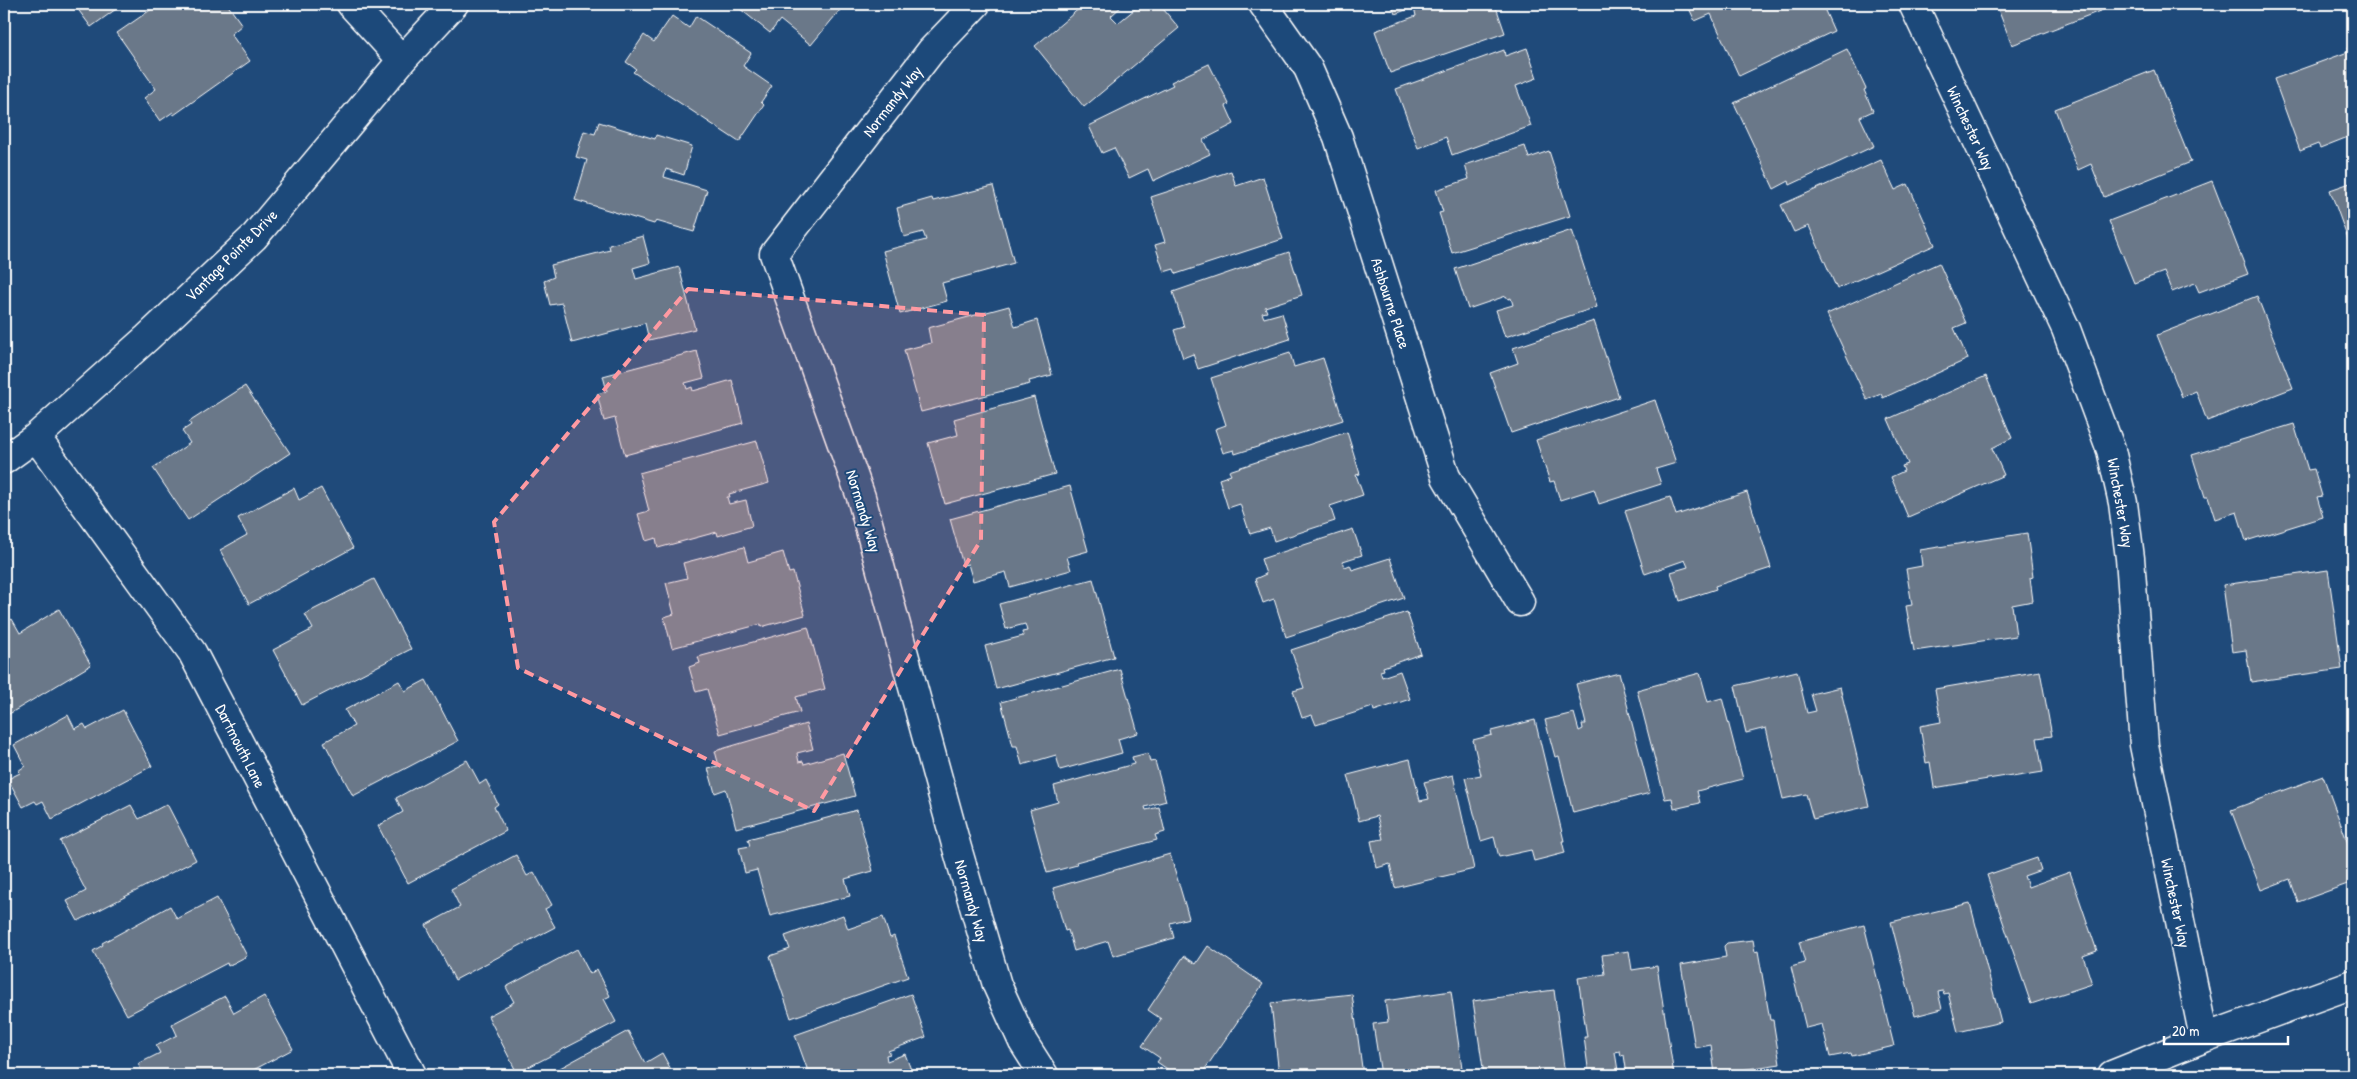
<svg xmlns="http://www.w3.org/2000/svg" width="2357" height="1079" font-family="'Patrick Hand',sans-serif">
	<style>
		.building { fill: #6a7889; stroke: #fff }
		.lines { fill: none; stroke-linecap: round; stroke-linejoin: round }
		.minor-casing { stroke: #fff; stroke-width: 31 }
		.minor { stroke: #1f4a7a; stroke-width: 28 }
		.marked { fill: #ff9aa2; fill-opacity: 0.2; stroke: #ff9aa2; stroke-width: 4; stroke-dasharray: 10 6; stroke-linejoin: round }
		.labels { text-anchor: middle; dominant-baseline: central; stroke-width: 4; stroke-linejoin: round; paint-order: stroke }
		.street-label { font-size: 16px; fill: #fff; stroke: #1f4a7a }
	</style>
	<rect width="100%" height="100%" fill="#1f4a7a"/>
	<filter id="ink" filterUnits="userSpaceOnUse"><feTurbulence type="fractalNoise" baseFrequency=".02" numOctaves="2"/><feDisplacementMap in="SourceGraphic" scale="10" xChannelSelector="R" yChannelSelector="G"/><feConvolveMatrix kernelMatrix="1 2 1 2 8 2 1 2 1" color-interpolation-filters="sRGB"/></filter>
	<g filter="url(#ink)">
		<path class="building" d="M 74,4 L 123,4 L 91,27 Z
			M 159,4 L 227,4 L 242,25 L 231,34 L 250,61 L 174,115 L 173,112 L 160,121 L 144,98 L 156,89 L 117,33 Z
			M 734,4 L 845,4 L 811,45 L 780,20 L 770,33 Z
			M 1124,4 L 1111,16 L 1118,23 L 1141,4 L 1159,4 L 1179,28 L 1084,107 L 1035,46 L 1081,7 L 1079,4 Z
			M 1391,4 L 1495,4 L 1505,33 L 1390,73 L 1375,31 L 1416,16 L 1414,7 L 1395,14 Z
			M 1687,4 L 1822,4 L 1834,31 L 1739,76 L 1711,14 L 1695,21 Z
			M 1996,4 L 2102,4 L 2105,9 L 2012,45 Z
			M 672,16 L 689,28 L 696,16 L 751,53 L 743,66 L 772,86 L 761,102 L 764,105 L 739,142 L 633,72 L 636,69 L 626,62 L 644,35 L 654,42 Z
			M 2353,46 L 2353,135 L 2320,148 L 2318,144 L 2300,151 L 2274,79 L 2348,52 L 2347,48 Z
			M 1527,48 L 1537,78 L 1516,86 L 1531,126 L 1452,155 L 1446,137 L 1418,148 L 1396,89 L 1504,50 L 1505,56 Z
			M 1847,49 L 1866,89 L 1864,90 L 1873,111 L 1860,117 L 1874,146 L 1790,185 L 1789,181 L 1774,189 L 1734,103 Z
			M 1209,64 L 1229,104 L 1226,106 L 1234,124 L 1203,140 L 1210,154 L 1153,181 L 1148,169 L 1129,178 L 1114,148 L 1102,153 L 1089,126 L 1173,85 L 1171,82 Z
			M 2154,70 L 2191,162 L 2104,197 L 2091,164 L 2078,170 L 2055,109 Z
			M 599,122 L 655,139 L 656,135 L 692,146 L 684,175 L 666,169 L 664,177 L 707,190 L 694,232 L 656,221 L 654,224 L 575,200 L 587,160 L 576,157 L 584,131 L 595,134 Z
			M 1525,146 L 1529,158 L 1549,151 L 1570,216 L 1452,253 L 1439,213 L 1443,212 L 1436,190 L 1469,179 L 1465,165 Z
			M 1881,160 L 1895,190 L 1908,184 L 1935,245 L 1837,289 L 1809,226 L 1794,232 L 1781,205 Z
			M 1231,171 L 1236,186 L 1263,177 L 1283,239 L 1176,274 L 1174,269 L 1164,272 L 1155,245 L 1165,242 L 1151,197 Z
			M 2212,181 L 2248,274 L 2199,292 L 2195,283 L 2172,292 L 2164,272 L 2134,283 L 2109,221 Z
			M 2353,182 L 2353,253 L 2330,190 Z
			M 993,186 L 1014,263 L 942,283 L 947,301 L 900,314 L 883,251 L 926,240 L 923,232 L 904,237 L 897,208 L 932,198 L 933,201 Z
			M 1572,230 L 1597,307 L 1505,337 L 1496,310 L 1513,305 L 1511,298 L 1508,299 L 1506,296 L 1468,309 L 1455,269 Z
			M 643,236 L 650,263 L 633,268 L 636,279 L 679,267 L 695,329 L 649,340 L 645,323 L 572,343 L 562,303 L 550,305 L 544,281 L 554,277 L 551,265 L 610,250 L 609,245 Z
			M 1289,252 L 1302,295 L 1265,307 L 1267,312 L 1262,313 L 1264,318 L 1282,313 L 1290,339 L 1198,369 L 1193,354 L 1183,358 L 1174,330 L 1184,327 L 1173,292 Z
			M 1939,263 L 1966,323 L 1954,328 L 1968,359 L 1883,398 L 1881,394 L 1867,400 L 1827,314 Z
			M 2257,296 L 2293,388 L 2207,421 L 2196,391 L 2182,397 L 2157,335 Z
			M 1009,306 L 1015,327 L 1037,320 L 1052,375 L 1029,381 L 1030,384 L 921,412 L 904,350 L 931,343 L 928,328 Z
			M 1594,321 L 1619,397 L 1511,433 L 1490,373 L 1518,363 L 1513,348 Z
			M 697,351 L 704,378 L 685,383 L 687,389 L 692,387 L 693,391 L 732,380 L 743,423 L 625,455 L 615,418 L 604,421 L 597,394 L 607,391 L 603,376 Z
			M 1290,353 L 1294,367 L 1323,358 L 1343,420 L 1235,454 L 1234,450 L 1223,453 L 1215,429 L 1226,425 L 1211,378 Z
			M 1986,376 L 2012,438 L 1992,448 L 2004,475 L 1908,517 L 1891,477 L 1904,471 L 1902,466 L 1908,464 L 1888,419 Z
			M 245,386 L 290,453 L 188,520 L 153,468 L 190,443 L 182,431 L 191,425 L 189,422 Z
			M 1034,397 L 1055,474 L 945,504 L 928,443 L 958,435 L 954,419 Z
			M 1655,400 L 1676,463 L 1656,469 L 1661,484 L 1599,504 L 1594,489 L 1560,500 L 1554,481 L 1550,482 L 1536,440 Z
			M 2294,424 L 2308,470 L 2314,469 L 2322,496 L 2317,497 L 2323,517 L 2246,541 L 2237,512 L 2215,519 L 2208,497 L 2205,497 L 2192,455 Z
			M 1347,432 L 1360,474 L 1356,475 L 1363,495 L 1330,506 L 1335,521 L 1274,541 L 1270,528 L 1250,534 L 1240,504 L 1228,508 L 1219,479 L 1231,475 L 1229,471 Z
			M 757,441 L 769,483 L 729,494 L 730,497 L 727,497 L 729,504 L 746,500 L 752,526 L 718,536 L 717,532 L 658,548 L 656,538 L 646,541 L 638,514 L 649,511 L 639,473 Z
			M 1070,486 L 1088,551 L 1067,557 L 1071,570 L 1010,587 L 1006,572 L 973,581 L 968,564 L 963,565 L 950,519 Z
			M 294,488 L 299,500 L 321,488 L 353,548 L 249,604 L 220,550 L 247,535 L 238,518 Z
			M 1747,492 L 1771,568 L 1715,586 L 1716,589 L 1680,601 L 1671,572 L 1688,567 L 1685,560 L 1645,574 L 1625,511 L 1670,497 L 1676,515 Z
			M 1353,529 L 1362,555 L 1343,561 L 1345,567 L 1350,565 L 1352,570 L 1390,558 L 1404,598 L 1286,637 L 1274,599 L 1263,603 L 1255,579 L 1266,574 L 1261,559 Z
			M 2027,533 L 2033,577 L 2030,578 L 2033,601 L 2012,605 L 2016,636 L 1914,651 L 1906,606 L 1912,605 L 1906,569 L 1922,566 L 1920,550 Z
			M 744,547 L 748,562 L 783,552 L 789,573 L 793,572 L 805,615 L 761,627 L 761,624 L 672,648 L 664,617 L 674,614 L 666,583 L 687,578 L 683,563 Z
			M 2328,570 L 2342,669 L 2251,682 L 2246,650 L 2232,652 L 2223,585 Z
			M 374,579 L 411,649 L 302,705 L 273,650 L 313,629 L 305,614 Z
			M 1093,579 L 1114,657 L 996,689 L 985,646 L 1023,636 L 1022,632 L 1027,631 L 1025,624 L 1006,629 L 999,604 Z
			M 59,609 L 91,665 L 4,717 L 4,624 L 12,619 L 20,633 Z
			M 1407,612 L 1421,654 L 1383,667 L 1384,670 L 1380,671 L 1382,677 L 1400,671 L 1410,699 L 1374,711 L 1373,707 L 1316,725 L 1312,715 L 1302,718 L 1293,691 L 1304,688 L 1291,650 Z
			M 808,627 L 825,689 L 796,697 L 800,712 L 720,734 L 707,689 L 696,692 L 689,667 L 700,663 L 698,657 Z
			M 1120,669 L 1138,733 L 1118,739 L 1122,753 L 1060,770 L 1056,755 L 1022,765 L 1017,746 L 1013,746 L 1001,702 Z
			M 1797,671 L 1807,713 L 1816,711 L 1811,694 L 1840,687 L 1869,806 L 1813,819 L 1806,794 L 1783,799 L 1766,728 L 1746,733 L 1735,686 Z
			M 2040,671 L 2052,736 L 2037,738 L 2043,772 L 2012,777 L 2012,775 L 1934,788 L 1930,762 L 1926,763 L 1920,726 L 1941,722 L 1935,689 Z
			M 1619,673 L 1650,793 L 1573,813 L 1559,756 L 1555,757 L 1545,720 L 1574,713 L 1579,731 L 1583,729 L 1582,724 L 1586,724 L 1576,684 Z
			M 1700,673 L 1708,702 L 1722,698 L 1743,779 L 1697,791 L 1700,803 L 1674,809 L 1672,798 L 1665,799 L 1637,690 Z
			M 426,680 L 458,741 L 353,796 L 324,742 L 354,726 L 345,710 L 399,681 L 405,691 Z
			M 123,710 L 152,766 L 52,819 L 43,801 L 37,804 L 35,801 L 23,807 L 8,779 L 20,773 L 18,771 L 25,766 L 14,745 L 68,715 L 75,729 L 84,724 L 87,729 Z
			M 1535,720 L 1564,841 L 1562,841 L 1565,853 L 1534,861 L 1531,850 L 1499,857 L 1494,837 L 1481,841 L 1465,778 L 1481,775 L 1473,740 L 1492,735 L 1491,731 Z
			M 806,724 L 813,749 L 797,753 L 799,762 L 803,761 L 804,764 L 843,753 L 855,796 L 736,828 L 726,789 L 715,793 L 708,768 L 719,766 L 715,751 Z
			M 1148,753 L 1150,762 L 1155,761 L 1166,801 L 1145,807 L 1146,810 L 1159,807 L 1165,832 L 1155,835 L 1157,840 L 1076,862 L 1077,865 L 1047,873 L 1030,810 L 1058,802 L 1054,786 L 1134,764 L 1132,757 Z
			M 1410,759 L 1420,801 L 1429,799 L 1424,782 L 1453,775 L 1474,869 L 1395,888 L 1390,864 L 1377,868 L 1371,841 L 1383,839 L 1377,816 L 1359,821 L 1348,775 Z
			M 467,760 L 480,784 L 486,780 L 498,804 L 494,807 L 506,831 L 408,883 L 378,826 L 403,812 L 396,798 Z
			M 2323,776 L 2353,857 L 2353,882 L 2298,902 L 2290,879 L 2261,890 L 2231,810 Z
			M 167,804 L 196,860 L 78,921 L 67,901 L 86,891 L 60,841 L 131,805 L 139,819 Z
			M 857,810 L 873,871 L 845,879 L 850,896 L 770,916 L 757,870 L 745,873 L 739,848 L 750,846 L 748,839 Z
			M 1170,854 L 1189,918 L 1170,923 L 1174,938 L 1113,956 L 1108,941 L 1074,951 L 1068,930 L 1065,931 L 1053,888 Z
			M 516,855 L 527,876 L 534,872 L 552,905 L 545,909 L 555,927 L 455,980 L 426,925 L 460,907 L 451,889 Z
			M 2037,858 L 2041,870 L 2024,876 L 2028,887 L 2070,872 L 2097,951 L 2083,956 L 2092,984 L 2031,1004 L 1987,875 Z
			M 217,898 L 247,956 L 228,966 L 227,963 L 127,1015 L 93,951 L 103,945 L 102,943 L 170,906 L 177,919 Z
			M 1970,903 L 2001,1022 L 1958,1032 L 1948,993 L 1944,994 L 1943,991 L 1938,992 L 1942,1009 L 1915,1016 L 1891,922 Z
			M 843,915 L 848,929 L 883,917 L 890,938 L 894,936 L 908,977 L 791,1018 L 770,956 L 790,949 L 785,936 Z
			M 1864,925 L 1894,1046 L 1852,1056 L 1851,1053 L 1830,1057 L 1822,1024 L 1806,1028 L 1791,967 L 1805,963 L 1799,942 Z
			M 1753,940 L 1755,952 L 1758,951 L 1770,1020 L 1773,1020 L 1780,1064 L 1715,1074 L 1711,1045 L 1695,1048 L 1681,965 L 1726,957 L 1724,946 L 1727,943 Z
			M 1208,946 L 1263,984 L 1201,1075 L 1176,1075 L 1157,1062 L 1160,1058 L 1142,1046 L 1161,1019 L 1148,1010 L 1184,956 L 1196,964 Z
			M 577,949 L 590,974 L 597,969 L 610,996 L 604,999 L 616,1022 L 517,1073 L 488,1016 L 514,1002 L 506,987 Z
			M 1629,951 L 1632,970 L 1657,966 L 1674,1075 L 1627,1075 L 1624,1055 L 1621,1056 L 1620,1051 L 1615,1052 L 1618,1071 L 1589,1075 L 1584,1037 L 1587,1037 L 1578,978 L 1605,974 L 1602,955 Z
			M 1554,990 L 1565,1075 L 1484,1075 L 1473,1001 Z
			M 1451,991 L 1463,1075 L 1381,1075 L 1373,1024 L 1388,1022 L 1385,1001 Z
			M 911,994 L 926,1037 L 888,1051 L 890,1054 L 886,1055 L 887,1061 L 905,1054 L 913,1075 L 805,1075 L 809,1074 L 795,1035 Z
			M 1352,994 L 1363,1075 L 1279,1075 L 1271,1003 Z
			M 225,996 L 234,1013 L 264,996 L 293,1049 L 244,1075 L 144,1075 L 138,1064 L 160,1053 L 156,1046 L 177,1035 L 172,1024 Z
			M 628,1031 L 645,1063 L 662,1053 L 674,1075 L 564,1075 L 560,1068 Z"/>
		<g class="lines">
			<g class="minor-casing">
				<path id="minor" d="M 351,4 L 402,60
					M 976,4 L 931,51 L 774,254 L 861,497 L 957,848 L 997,985 L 1023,1042 L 1044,1075
					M 1263,4 L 1308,68 L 1338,137 L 1446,477 L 1520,602
					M 1913,4 L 2066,329 L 2111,450 L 2123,503 L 2130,558 L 2144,745 L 2204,1038
					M 36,437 L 192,652 L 412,1075
					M 4,460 L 36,437 L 147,338 L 254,237 L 402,60 L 454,4
					M 2112,1075 L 2204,1038 L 2353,984"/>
			</g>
			<use href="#minor" class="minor"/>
		</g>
	</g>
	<path class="marked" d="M 688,289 L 984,315 L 981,540 L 814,811 L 518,668 L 494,522 Z"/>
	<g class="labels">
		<g class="street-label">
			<text transform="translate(892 101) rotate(-52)">Normandy Way</text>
			<text transform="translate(1971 128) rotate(65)">Winchester Way</text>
			<text transform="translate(231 255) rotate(-45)">Vantage Pointe Drive</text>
			<text transform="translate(1391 303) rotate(72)">Ashbourne Place</text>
			<text transform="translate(2121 503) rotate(80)">Winchester Way</text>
			<text transform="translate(864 511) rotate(73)">Normandy Way</text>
			<text transform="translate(241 746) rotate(63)">Dartmouth Lane</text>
			<text transform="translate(972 901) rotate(74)">Normandy Way</text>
			<text transform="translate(2176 903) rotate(78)">Winchester Way</text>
		</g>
	</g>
	<rect width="2357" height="1079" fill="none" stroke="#1f4a7a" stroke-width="20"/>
	<rect x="10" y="10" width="2337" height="1059" fill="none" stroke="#fff" stroke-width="2" filter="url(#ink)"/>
	<path d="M2164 1036v8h124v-8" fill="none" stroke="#ffffff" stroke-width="2.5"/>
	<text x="2172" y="1036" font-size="15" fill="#ffffff" stroke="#1f4a7a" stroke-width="4" paint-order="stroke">20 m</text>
</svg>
